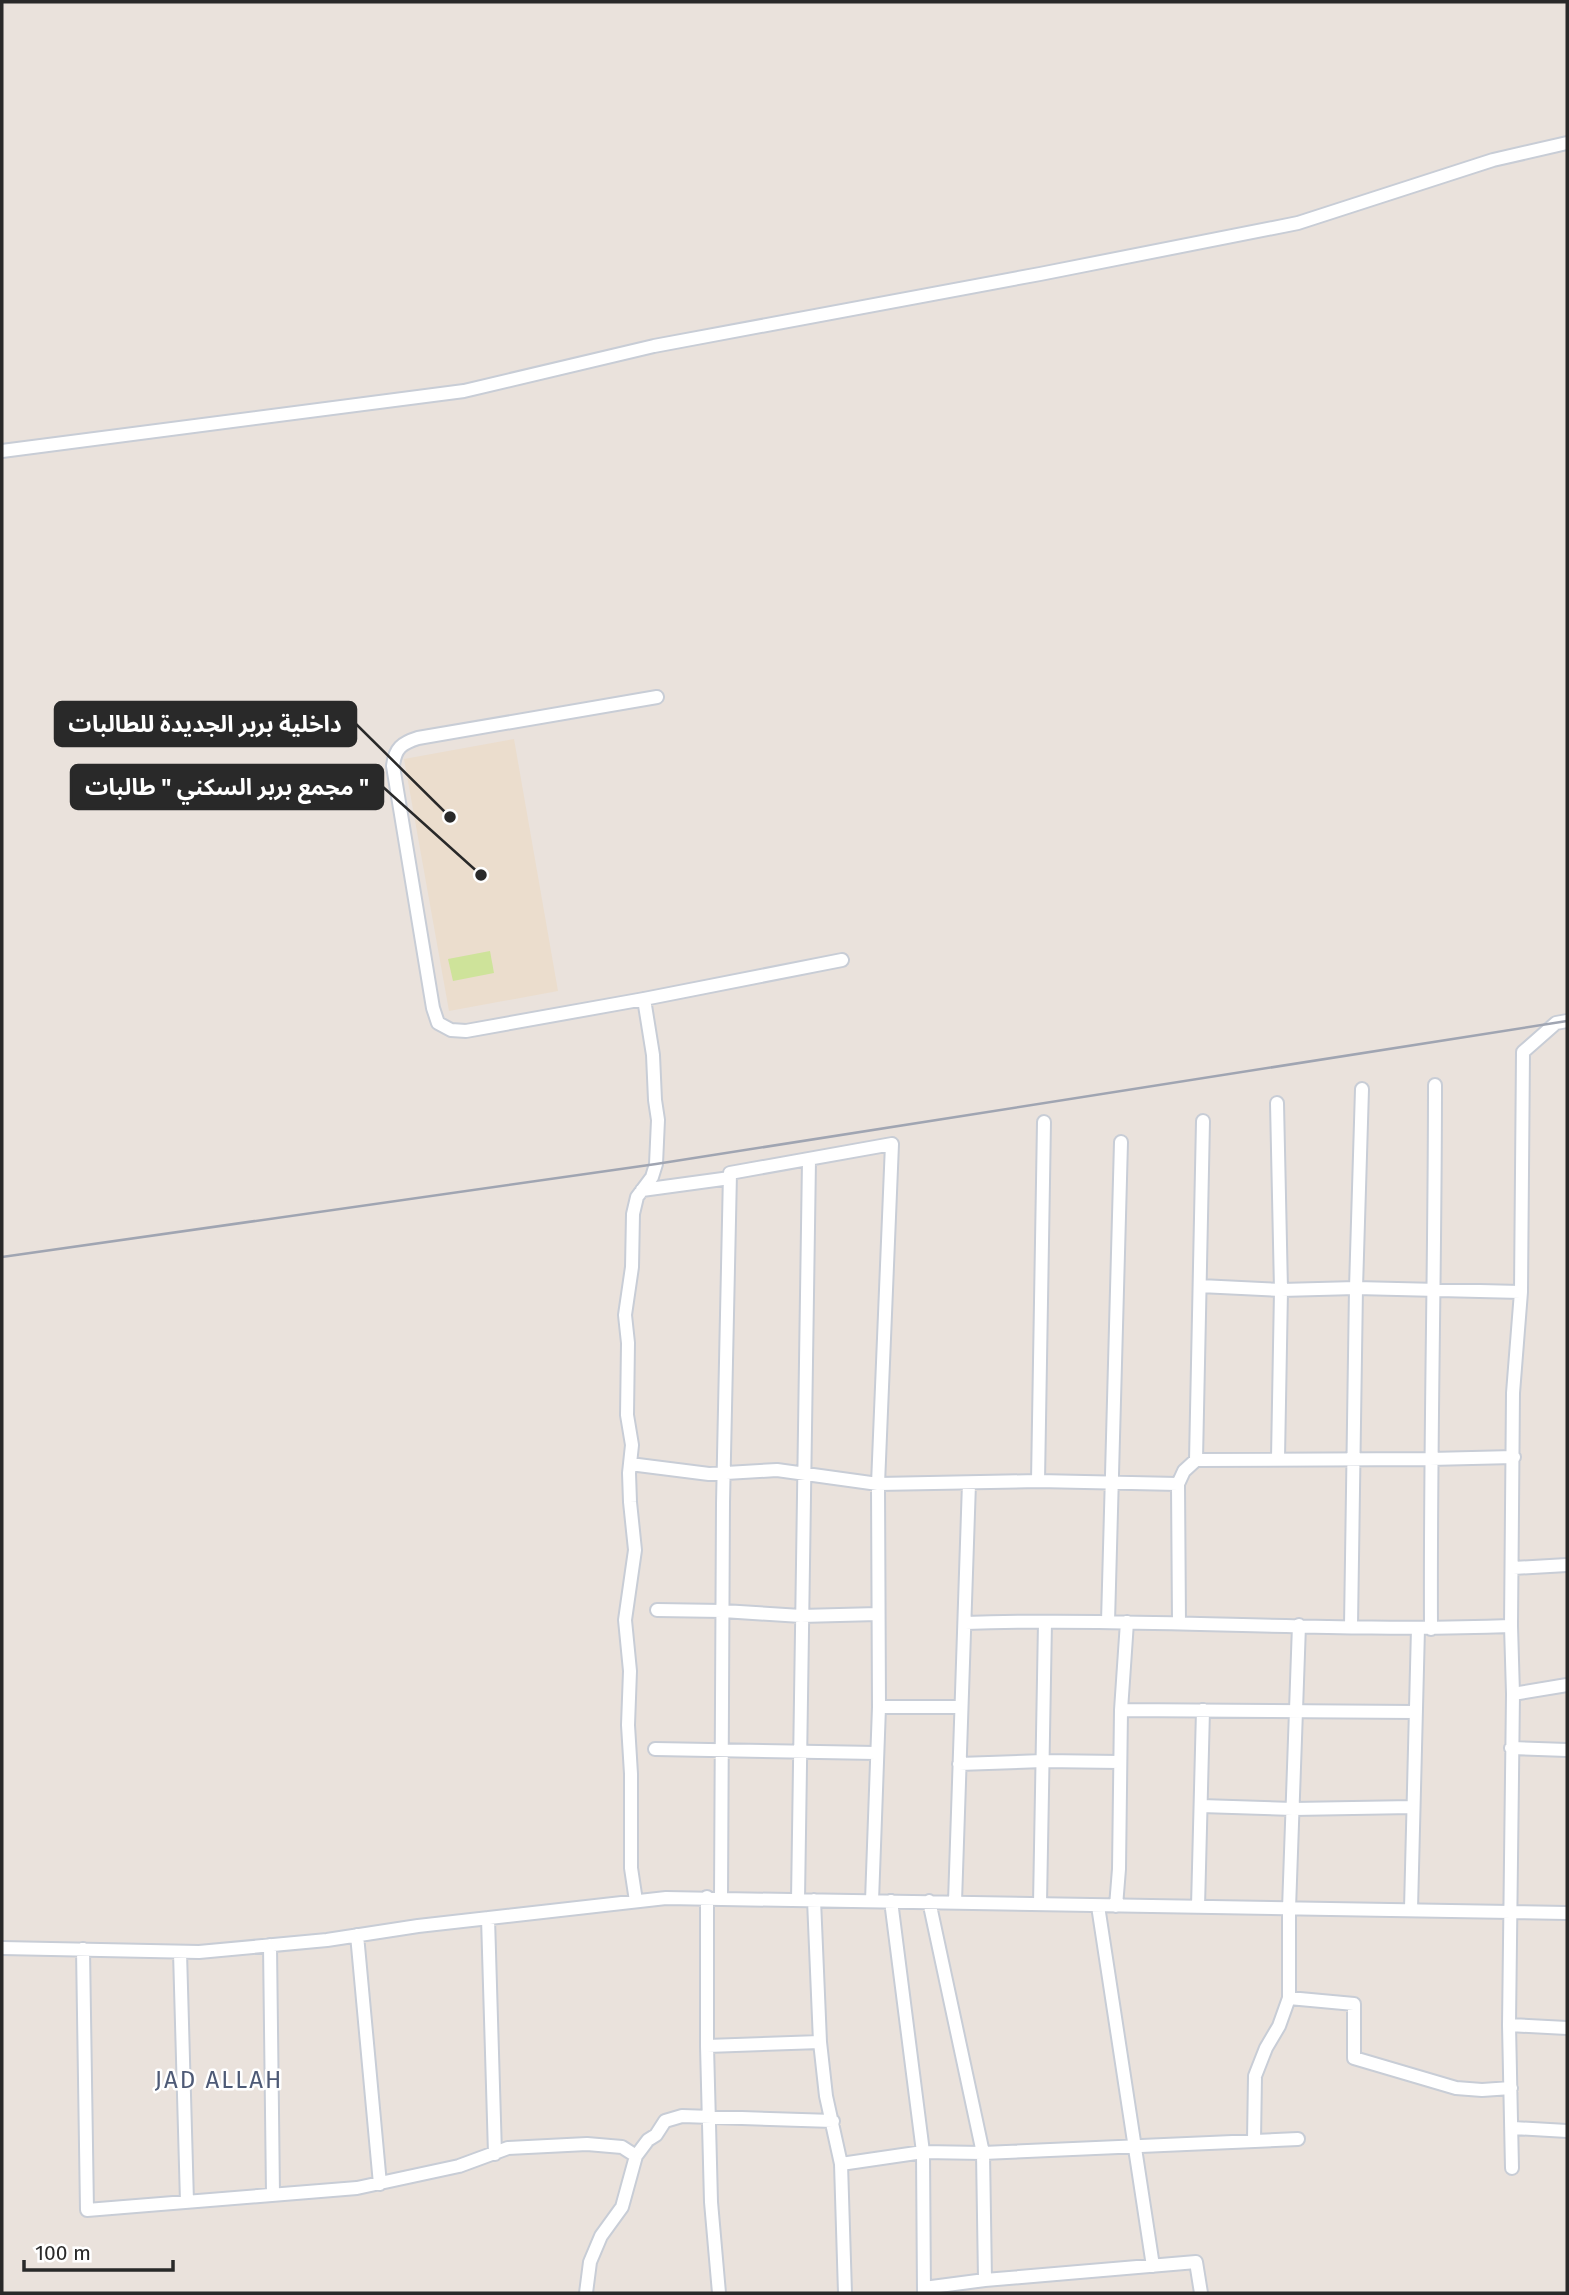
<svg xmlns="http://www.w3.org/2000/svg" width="1569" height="2295" font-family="'Fira Sans','Noto Sans Arabic',sans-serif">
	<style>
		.education { fill: #ebddcd }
		.pitch { fill: #cee39a }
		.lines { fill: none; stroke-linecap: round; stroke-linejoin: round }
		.minor-casing { stroke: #c8cdd6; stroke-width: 16 }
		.minor { stroke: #fff; stroke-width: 12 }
		.rail { stroke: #a0a5b2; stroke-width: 2.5 }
		.labels { text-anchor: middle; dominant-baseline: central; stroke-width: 5; stroke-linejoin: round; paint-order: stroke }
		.quarter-label { font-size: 24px; letter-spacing: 2px; fill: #4e5a76; stroke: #fff }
		.leader { fill: none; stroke: #292929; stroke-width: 2.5 }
		.callout-dot { fill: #292929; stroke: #fff; stroke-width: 2.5 }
		.callout { fill: #292929; stroke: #292929; stroke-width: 2.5 }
		.callout-label { font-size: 23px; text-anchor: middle; font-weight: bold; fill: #fff }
	</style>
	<rect width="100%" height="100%" fill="#eae2dc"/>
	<path class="education" d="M 514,739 L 558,991 L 449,1011 L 404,759 Z"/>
	<path class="pitch" d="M 490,951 L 494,973 L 453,981 L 448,959 Z"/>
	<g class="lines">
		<g class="minor-casing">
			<path id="minor" d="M 2,451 L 464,391 L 654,346 L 1040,274 L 1298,223 L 1493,160 L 1567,143
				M 657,697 L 418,738 C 402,743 395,748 393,766 L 433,1008 L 438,1023 L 451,1030 L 466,1031 L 644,999 L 842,960
				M 1277,1103 L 1281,1290 L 1278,1458
				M 642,1190 L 730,1178
				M 1200,1286 L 1281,1290 L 1356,1288 L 1521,1292
				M 1196,1460 L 1203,1121
				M 630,1464 L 709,1474 L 777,1470 L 878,1484 L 1038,1481 L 1178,1484
				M 1038,1481 L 1044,1122
				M 1513,1568 L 1567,1565
				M 657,1610 L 723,1611 L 801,1616 L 878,1614
				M 1108,1622 L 1121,1142
				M 965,1623 C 1147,1617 1329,1633 1511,1626
				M 1179,1623 L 1178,1484 L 1184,1471 L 1196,1460 L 1430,1459 L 1514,1457
				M 1351,1626 L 1356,1288 L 1362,1089
				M 1431,1629 C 1430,1447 1435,1266 1435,1085
				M 1513,1694 L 1567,1685
				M 879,1707 L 960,1707
				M 1121,1710 L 1416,1712
				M 1511,1748 L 1567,1750
				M 655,1749 L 876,1753
				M 959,1764 L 1043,1761 L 1120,1762
				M 1201,1806 L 1293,1809 L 1413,1807
				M 707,1897 L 707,2046 L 711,2202 L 719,2293
				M 721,1898 L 723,1503 L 730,1173 L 892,1144 L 878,1484 L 879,1707 L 872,1901
				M 798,1900 L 809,1160
				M 814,1900 L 820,2042 L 826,2096 L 841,2164 L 845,2293
				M 636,1901 L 631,1868 L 631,1774 L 628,1725 L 630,1671 L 625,1620 L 635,1550 L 630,1502 L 629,1473 L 632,1445 L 627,1415 L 628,1343 L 625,1315 L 632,1267 L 633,1214 L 637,1197 L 652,1177 L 656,1164 L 658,1120 L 655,1100 L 653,1055 L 644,999
				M 891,1901 L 923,2152 L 924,2293
				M 929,1901 L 983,2153 L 985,2280
				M 955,1902 L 969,1483
				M 1040,1904 L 1045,1622
				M 1098,1906 L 1153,2266
				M 1116,1906 L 1119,1869 L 1121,1710 L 1127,1622
				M 1198,1907 L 1203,1710
				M 1411,1909 L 1418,1628
				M 488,1918 L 495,2154
				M 357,1935 L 380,2184
				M 270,1945 L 273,2195
				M 2,1948 L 199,1952 L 327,1940 L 418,1926 L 666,1898 L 1567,1913
				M 83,1949 L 87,2210 L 357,2188 L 459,2166 L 508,2148 L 587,2144 L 622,2147 L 636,2156
				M 180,1952 L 187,2202
				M 1289,1998 L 1354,2004 L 1354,2058 L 1456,2088 L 1482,2090 L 1511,2088
				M 1509,2025 L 1567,2028
				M 707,2046 L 820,2042
				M 1513,2128 L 1567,2131
				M 1254,2140 L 1255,2076 L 1266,2048 L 1279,2026 L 1289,1998 L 1289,1909 L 1299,1625
				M 841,2164 L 923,2152 L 983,2153 L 1298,2139
				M 1512,2168 L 1509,2025 L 1513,1694 L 1511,1626 L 1513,1393 L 1521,1292 L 1523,1052 L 1556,1023 L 1567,1021
				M 924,2288 L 985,2280 L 1196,2262 L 1201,2293
				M 586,2293 L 590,2262 L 601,2236 L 622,2207 L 636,2156 L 648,2140 L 656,2135 L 665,2121 L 682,2116 L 833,2121"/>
		</g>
		<use href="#minor" class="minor"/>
		<path class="rail" d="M 2,1257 L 656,1164 L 1567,1021"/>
	</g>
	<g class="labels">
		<g class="quarter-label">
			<text x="219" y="2080">JAD ALLAH</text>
		</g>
	</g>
	<path class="leader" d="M450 817L356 724M481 875L383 787"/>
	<g class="callout-dot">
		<circle cx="450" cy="817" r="7"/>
		<circle cx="481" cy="875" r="7"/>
	</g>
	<g class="callout">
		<rect x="55" y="702" width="301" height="44" rx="7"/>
		<rect x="71" y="765" width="312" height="44" rx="7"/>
	</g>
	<g class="callout-label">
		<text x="205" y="732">داخلية بربر الجديدة للطالبات</text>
		<text x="227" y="795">مجمع بربر السكني " طالبات "</text>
	</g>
	<rect width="1569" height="2295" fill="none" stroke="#292929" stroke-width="7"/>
	<path d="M24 2260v10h149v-10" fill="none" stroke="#292929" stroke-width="3.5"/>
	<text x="35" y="2260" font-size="21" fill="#292929" stroke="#ffffff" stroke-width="5" paint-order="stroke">100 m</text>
</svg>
